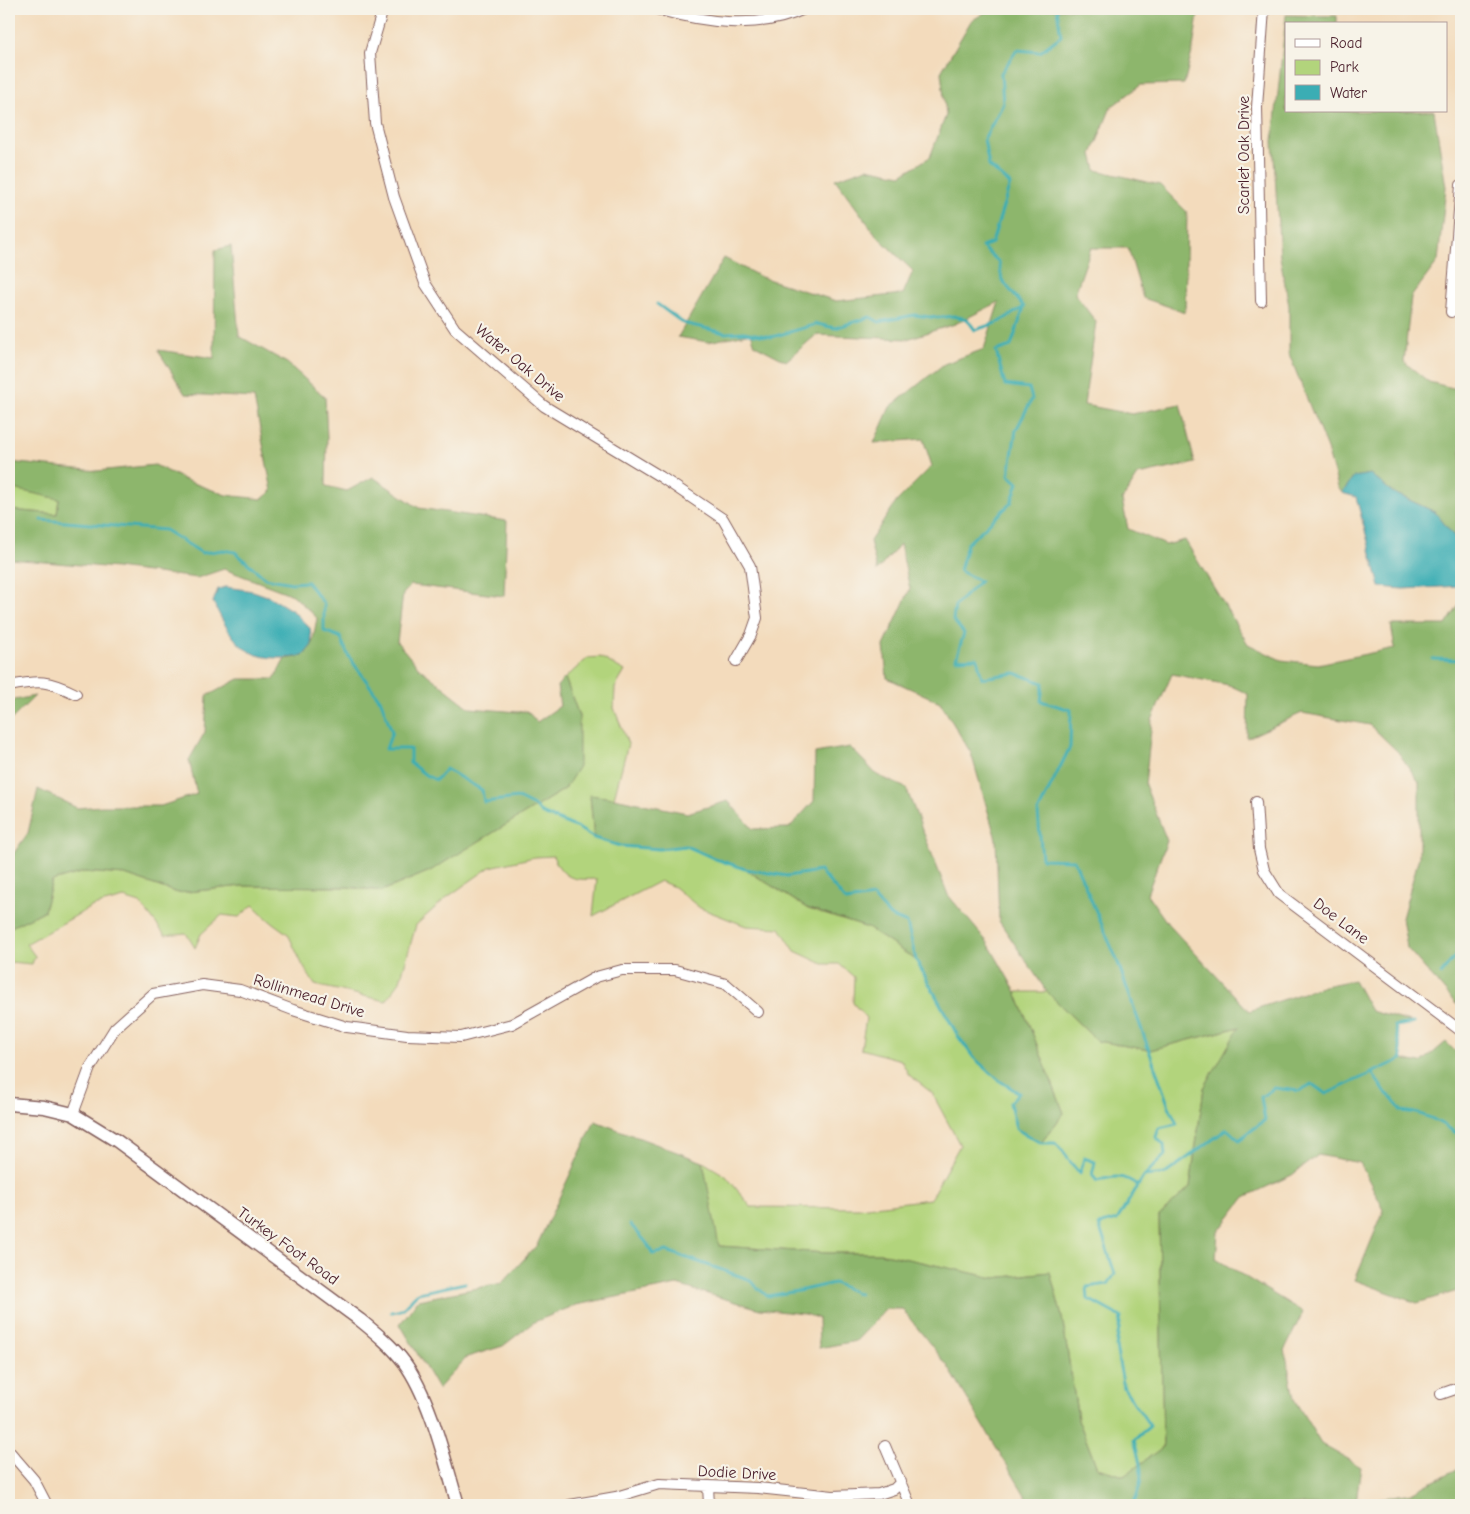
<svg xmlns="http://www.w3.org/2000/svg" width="1470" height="1514" font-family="'Comic Neue',sans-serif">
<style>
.green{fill:#b2d47c;stroke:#7e7a54}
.forest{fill:#8db66c;stroke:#6c6a4c}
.water{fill:#3badb4;stroke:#426670}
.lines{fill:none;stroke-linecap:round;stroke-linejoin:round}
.stream{stroke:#3badb4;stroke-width:3}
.minor-casing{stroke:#85615e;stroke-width:12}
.tertiary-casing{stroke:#85615e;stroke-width:15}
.minor{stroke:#fff;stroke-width:10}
.tertiary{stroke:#fff;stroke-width:12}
.labels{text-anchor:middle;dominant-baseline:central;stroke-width:4.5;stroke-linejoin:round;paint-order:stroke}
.street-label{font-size:16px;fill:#4a1f2b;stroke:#f7f3e8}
</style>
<rect width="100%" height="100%" fill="#f7f3e8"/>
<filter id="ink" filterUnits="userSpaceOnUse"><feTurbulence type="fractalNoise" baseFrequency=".02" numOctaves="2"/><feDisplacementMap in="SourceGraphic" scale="10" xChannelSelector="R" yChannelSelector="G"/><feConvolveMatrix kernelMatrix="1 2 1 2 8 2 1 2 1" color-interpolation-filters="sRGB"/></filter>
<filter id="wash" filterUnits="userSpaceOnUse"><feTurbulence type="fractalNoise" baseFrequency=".0096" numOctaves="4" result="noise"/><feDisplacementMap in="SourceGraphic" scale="20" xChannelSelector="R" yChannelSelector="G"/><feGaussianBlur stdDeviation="1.12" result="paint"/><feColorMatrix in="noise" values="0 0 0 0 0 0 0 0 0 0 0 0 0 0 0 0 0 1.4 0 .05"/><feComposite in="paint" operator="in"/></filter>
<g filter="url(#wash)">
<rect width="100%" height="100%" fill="#f3dbbc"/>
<path class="green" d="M 9,485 L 10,488 L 59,498 L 57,514 L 9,510 Z
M 600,657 L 625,671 L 615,688 L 614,708 L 628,744 L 614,798 L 590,796 L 594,838 L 620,846 L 659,849 L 686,846 L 713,858 L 745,869 L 808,909 L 868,928 L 916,960 L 958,1036 L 1000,1081 L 1019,1093 L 1010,1103 L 1016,1129 L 1041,1143 L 1064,1113 L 1016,992 L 1047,992 L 1097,1041 L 1150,1050 L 1240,1027 L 1204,1088 L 1190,1187 L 1159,1216 L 1163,1447 L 1124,1476 L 1097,1468 L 1078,1419 L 1062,1317 L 1050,1272 L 994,1278 L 880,1253 L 827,1253 L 718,1246 L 703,1162 L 726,1176 L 751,1207 L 859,1208 L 930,1199 L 960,1145 L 932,1093 L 909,1075 L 901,1060 L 861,1049 L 866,1018 L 853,1003 L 854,977 L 839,964 L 823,964 L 795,951 L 780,928 L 746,926 L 700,908 L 674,887 L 660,881 L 593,916 L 597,879 C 573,880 564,880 553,856 L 535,857 L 490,867 L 446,898 L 416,925 L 400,981 L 386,1001 L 315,985 L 303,966 L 288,934 L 270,921 L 253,905 L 239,917 L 222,915 L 201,934 L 195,948 L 186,933 L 165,935 L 140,903 L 124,898 L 93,906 L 26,944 L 35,956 L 32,964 L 9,962 L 9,928 L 44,911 L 52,881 L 84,872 L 125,875 L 178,893 L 242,886 L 347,887 L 382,891 L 430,871 L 565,789 L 579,716 L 565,678 L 588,658 Z"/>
<path class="forest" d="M 991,9 L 1127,9 L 1128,13 L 1157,9 L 1199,9 L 1193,48 L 1184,84 L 1141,85 L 1111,107 L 1092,154 L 1096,170 L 1160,185 L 1187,212 L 1185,312 L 1143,298 L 1128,248 L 1091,248 L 1075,294 L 1096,322 L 1084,405 L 1132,414 L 1180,404 L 1195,463 L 1138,475 L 1122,500 L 1128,529 L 1166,545 L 1185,540 L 1248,644 L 1281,660 L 1318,664 L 1395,648 L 1391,625 L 1446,625 L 1461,602 L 1461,1006 L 1456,1004 L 1407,948 L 1402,918 L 1419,857 L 1419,782 L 1398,752 L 1370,725 L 1302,713 L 1247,738 L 1248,694 L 1229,685 L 1172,674 L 1152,720 L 1145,785 L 1167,841 L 1147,894 L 1168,924 L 1249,1011 L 1324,986 L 1354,980 L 1371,1011 L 1414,1023 L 1395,1026 L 1402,1059 L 1421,1063 L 1446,1042 L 1461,1057 L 1461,1290 L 1417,1303 L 1355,1280 L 1384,1210 L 1360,1163 L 1318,1155 L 1292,1175 L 1245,1197 L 1218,1232 L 1216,1259 L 1303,1312 L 1285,1349 L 1294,1399 L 1321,1444 L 1361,1467 L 1356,1502 L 1411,1493 L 1461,1467 L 1461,1505 L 1031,1505 L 947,1365 L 902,1309 L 886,1309 L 856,1341 L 819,1348 L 818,1318 L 804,1314 L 760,1309 L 677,1285 L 576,1305 L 534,1322 L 503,1346 L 467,1357 L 438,1389 L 400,1324 L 418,1300 L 502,1283 L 537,1245 L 595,1121 L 703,1162 L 719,1246 L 827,1253 L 880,1253 L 994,1278 L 1050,1272 L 1062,1317 L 1078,1419 L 1097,1468 L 1124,1476 L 1163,1447 L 1159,1216 L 1190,1187 L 1204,1088 L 1239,1027 L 1150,1050 L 1097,1041 L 1047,992 L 999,921 L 996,839 L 971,753 L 940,702 L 887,678 L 884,646 L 910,589 L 900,544 L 877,571 L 870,541 L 897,501 L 932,466 L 923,439 L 874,443 L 890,407 L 944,364 L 984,349 L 999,302 L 955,324 L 907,339 L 816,335 L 786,361 L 755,345 L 751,333 L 708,342 L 678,337 L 724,258 L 761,277 L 836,301 L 903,294 L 913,271 L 877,236 L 835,179 L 867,168 L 901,175 L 930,157 L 946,115 L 941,72 L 971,21 Z
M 1286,15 L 1337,16 L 1337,24 L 1286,24 L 1286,111 L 1434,111 L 1446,187 L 1438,261 L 1411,297 L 1404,362 L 1429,382 L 1461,390 L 1461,545 L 1435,512 L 1392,492 L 1370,474 L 1354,477 L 1342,493 L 1338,487 L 1327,449 L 1289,354 L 1289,306 L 1280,257 L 1273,141 Z
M 231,246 L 239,336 L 287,363 L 325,397 L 327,437 L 326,486 L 347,491 L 373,477 L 419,508 L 507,521 L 504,596 L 411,585 L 403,594 L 397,642 L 419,668 L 470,708 L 518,712 L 527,711 L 537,722 L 560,706 L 557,686 L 565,678 L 579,716 L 579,766 L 565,789 L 430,871 L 382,891 L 347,887 L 242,886 L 178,893 L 125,875 L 84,872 L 52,881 L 44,911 L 9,928 L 9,860 L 28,833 L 38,789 L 77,808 L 102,806 L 161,806 L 197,794 L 189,760 L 205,732 L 207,696 L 239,679 L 274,679 L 285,659 L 303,656 L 312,645 L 317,618 L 293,595 L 224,569 L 197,578 L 116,568 L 9,559 L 9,510 L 57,514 L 59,499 L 9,488 L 9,462 L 97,471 L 155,465 L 185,480 L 226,495 L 262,499 L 272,491 L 254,398 L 185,394 L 158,350 L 214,358 L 215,250 Z
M 35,696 L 9,722 L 9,701 Z
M 850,747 L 877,775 L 906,788 L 948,895 L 988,943 L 1016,992 L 1064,1113 L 1041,1143 L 1016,1129 L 1010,1103 L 1018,1093 L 1000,1081 L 974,1058 L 958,1036 L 916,960 L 868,928 L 807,908 L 745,869 L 713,858 L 686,846 L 659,849 L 620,846 L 594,838 L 590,795 L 614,798 L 687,813 L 728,801 L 753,829 L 789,828 L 814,801 L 815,753 Z"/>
<path class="water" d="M 1370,474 L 1392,492 L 1435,512 L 1461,545 L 1461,586 L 1403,589 L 1380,587 L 1356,497 L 1342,493 L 1354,477 Z
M 226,587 L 253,591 L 270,597 L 293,611 L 310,628 L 312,645 L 303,656 C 249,664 236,649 213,602 L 218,589 Z"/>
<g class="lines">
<path class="stream" d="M 1057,9 L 1061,36 L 1040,52 L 1017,50 L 1001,73 L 1003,104 L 984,139 L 989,166 L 1010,184 L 992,243 L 982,247 L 999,262 L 1002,280 L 1024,307 L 1011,346 L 996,351 L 1005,385 L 1029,388 L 1032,399 L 1016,430 L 1009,475 L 1018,483 L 1011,503 L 967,544 L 960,571 L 980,581 L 955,606 L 953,620 L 964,633 L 956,659 L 977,658 L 982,678 L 1015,673 L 1043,683 L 1041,701 L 1071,710 L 1070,747 L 1038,812 L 1042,859 L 1074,860 L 1117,960 L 1168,1104 L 1177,1124 L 1159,1128 L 1156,1137 L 1164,1145 L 1165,1155 L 1144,1176
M 657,304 L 683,323 L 725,333 L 744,332 L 772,337 L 817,324 L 835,328 L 870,317 L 879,322 L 914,315 L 938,318 L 953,316 L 967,319 L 975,330 L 999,322 L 1024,307
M 41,520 L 165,530 L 202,553 L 223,550 L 235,552 L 265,578 L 292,583 L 307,582 L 324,604 L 324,631 L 340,637 L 349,657 L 381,701 L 392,732 L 386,749 L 410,749 L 410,763 L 427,776 L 436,780 L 446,769 L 482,790 L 484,802 L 518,798 L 536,807 L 541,813 L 578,828 L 594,838 L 620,846 L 659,849 L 686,846 L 713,858 L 745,869 L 787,876 L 820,871 L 846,901 L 873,897 L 890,916 L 907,923 L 916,960 L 958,1036 L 974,1058 L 1000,1081 L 1019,1093 L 1010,1103 L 1016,1129 L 1041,1143 L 1055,1143 C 1065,1152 1070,1164 1080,1173 L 1084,1158 L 1095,1162 L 1092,1175 L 1097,1181 C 1113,1176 1125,1174 1138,1186
M 1433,659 L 1461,660
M 1441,974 L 1461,949
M 1372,1073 L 1385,1092 L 1393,1099 L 1401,1111 C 1415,1112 1428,1115 1440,1123 C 1448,1127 1453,1132 1461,1135
M 630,1224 L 646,1242 L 653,1254 L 667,1251 L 748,1279 L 767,1296 L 798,1291 L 834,1283 L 859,1294
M 391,1312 C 408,1311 406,1302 418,1293 L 465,1283
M 1133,1505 C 1145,1477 1142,1469 1134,1440 L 1150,1426 L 1124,1388 L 1116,1347 L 1121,1317 L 1088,1299 L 1087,1287 L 1108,1284 L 1115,1274 L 1099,1225 L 1117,1220 L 1144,1176 L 1165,1174 L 1227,1129 L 1239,1140 L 1265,1120 L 1261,1097 L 1274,1088 L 1299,1091 L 1312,1084 L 1326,1094 L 1402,1059 L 1395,1026 L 1414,1023"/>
</g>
</g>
<g filter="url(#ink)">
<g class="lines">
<g class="minor-casing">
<path id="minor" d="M 383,9 L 370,53 L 375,123 L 394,197 L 425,283 L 455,329 L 544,406 L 661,477 L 723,519 L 750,566 L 757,618 L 751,635 L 736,661
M 656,9 C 703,22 758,31 804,9
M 1261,301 L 1257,107 L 1264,9
M 1451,312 L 1461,185
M 9,686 C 39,680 48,680 76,694
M 1256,802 L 1259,849 L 1264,870 L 1279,894 L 1461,1031
M 73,1114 L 90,1068 L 115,1028 L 153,994 L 202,985 L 240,990 L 293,1010 L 347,1027 L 407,1035 L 461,1037 L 512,1024 L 596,977 L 622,970 L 675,970 L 726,984 L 758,1012
M 1441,1394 L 1461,1387
M 885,1446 L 910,1505
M 9,1451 L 34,1480 L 47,1505
M 708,1486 L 709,1505
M 570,1505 L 616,1497 L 659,1484 L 758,1488 L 833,1496 L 879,1494 L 894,1489 L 901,1482"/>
</g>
<g class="tertiary-casing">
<path id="tertiary" d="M 9,1104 L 44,1107 L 73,1114 L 117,1141 L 360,1320 C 376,1333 392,1346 404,1362 C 431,1399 445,1462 458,1505"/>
</g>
<use href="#minor" class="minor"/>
<use href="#tertiary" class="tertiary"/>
</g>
</g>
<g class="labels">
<g class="street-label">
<text transform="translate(1244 155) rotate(-90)">Scarlet Oak Drive</text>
<text transform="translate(520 363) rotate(40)">Water Oak Drive</text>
<text transform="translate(1341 921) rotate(37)">Doe Lane</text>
<text transform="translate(309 996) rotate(17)">Rollinmead Drive</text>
<text transform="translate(288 1246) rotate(36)">Turkey Foot Road</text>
<text transform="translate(737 1473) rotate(3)">Dodie Drive</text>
</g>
</g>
<rect width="1470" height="1514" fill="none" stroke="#f7f3e8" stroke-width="30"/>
<rect x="1285" y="22" width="162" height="90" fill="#f7f3e8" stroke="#b29e9c"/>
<rect x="1295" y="39" width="25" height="8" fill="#ffffff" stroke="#b29e9c"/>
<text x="1330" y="48" font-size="15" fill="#4a1f2b">Road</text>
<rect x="1295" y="60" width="25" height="15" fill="#b2d47c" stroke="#b29e9c"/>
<text x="1330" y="72" font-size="15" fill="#4a1f2b">Park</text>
<rect x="1295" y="85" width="25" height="15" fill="#3badb4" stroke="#b29e9c"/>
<text x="1330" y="98" font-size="15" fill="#4a1f2b">Water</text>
</svg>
